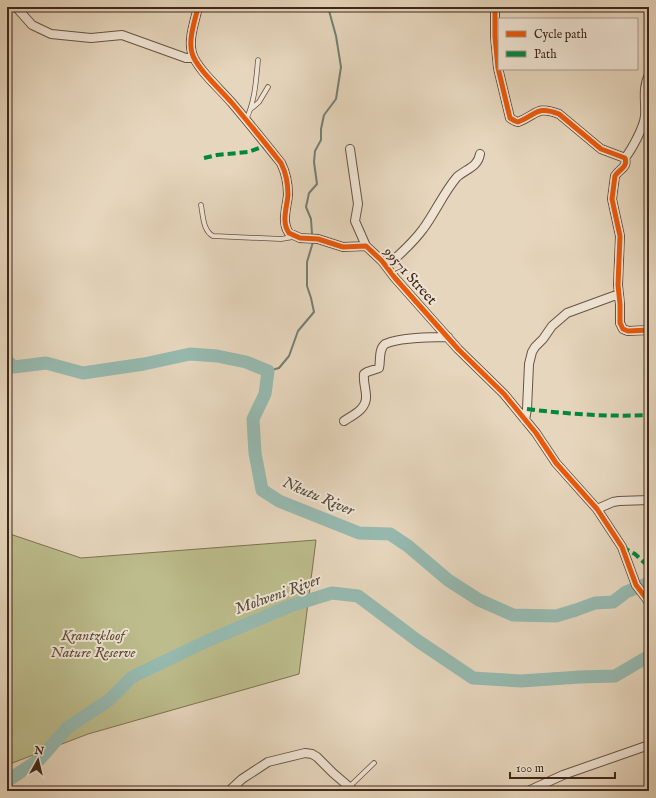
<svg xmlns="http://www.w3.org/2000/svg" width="656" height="798" font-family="'IM FELL English',serif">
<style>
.green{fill:#bcbc8c;stroke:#7e7253}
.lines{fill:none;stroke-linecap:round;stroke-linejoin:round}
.stream{stroke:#737f73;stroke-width:2}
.river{stroke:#96b9af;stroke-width:13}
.service-casing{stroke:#695343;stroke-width:5.5}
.minor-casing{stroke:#695343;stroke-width:10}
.service{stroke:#efe4d4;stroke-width:4}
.minor{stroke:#efe4d4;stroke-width:8}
.quiet{stroke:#00873e;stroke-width:4;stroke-dasharray:8 4;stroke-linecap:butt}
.cycleway-casing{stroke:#efe4d4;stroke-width:8}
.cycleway{stroke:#e8590c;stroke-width:5}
.labels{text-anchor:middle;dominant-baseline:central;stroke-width:4;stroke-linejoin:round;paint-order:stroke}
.street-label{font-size:15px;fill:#3f271a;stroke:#efe4d4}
.park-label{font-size:15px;font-style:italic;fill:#5e4c36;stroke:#efe4d4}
.water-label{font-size:16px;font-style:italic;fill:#554c3f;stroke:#efe4d4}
</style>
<rect width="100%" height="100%" fill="#e6d6bd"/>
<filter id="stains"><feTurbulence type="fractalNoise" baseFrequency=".005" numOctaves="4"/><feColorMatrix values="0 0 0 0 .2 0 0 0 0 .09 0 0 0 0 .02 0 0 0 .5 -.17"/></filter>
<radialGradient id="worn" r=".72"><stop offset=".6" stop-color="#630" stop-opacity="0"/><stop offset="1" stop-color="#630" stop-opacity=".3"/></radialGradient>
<path class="green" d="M 7,533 L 81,558 L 316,540 L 299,674 L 88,734 L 7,765 Z"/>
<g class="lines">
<path class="stream" d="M 312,234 L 311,219 L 306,207 L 309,193 L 317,184 L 314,162 L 315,151 L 321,140 L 321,129 L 324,115 L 336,99 L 341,67 L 336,36 L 328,7
M 268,371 L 279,368 L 289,356 L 298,331 L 314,312 L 311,298 L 307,286 L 307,262 L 313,242"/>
<path class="river" d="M 7,361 L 14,367 L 46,363 L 83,373 L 144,364 L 190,354 L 217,356 L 246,362 L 268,371 L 265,394 L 253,419 L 255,453 L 262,490 L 279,501 L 359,533 L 390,534 L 408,546 L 448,580 L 479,600 L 513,615 L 556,616 L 576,610 L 595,603 L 613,602 L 626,592 L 649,583
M 7,781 L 40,759 L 67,728 L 109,700 L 132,677 L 207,641 L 290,606 L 332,593 L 358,596 L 418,641 L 473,678 L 521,681 L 580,677 L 615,676 L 649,656"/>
<g class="service-casing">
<path id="service" d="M 252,108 L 259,102 L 268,87
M 246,120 C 255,101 256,81 258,60
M 201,205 C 203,215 203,231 213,236 L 281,239 L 293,237
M 349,787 L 374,763"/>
</g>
<g class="minor-casing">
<path id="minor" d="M 16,7 L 32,25 L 51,34 L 91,38 L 122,35 L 186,58 L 194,58
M 198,7 C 195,21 188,39 192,53 C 196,68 221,90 232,103 C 249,123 265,143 281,163 C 286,173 288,183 288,195 C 287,207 281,222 289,233 L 300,238 L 318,239 L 343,247 L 366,246 L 382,261 L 395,278 L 458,349 L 504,394 L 536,433 L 556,463 L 597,509 L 622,547 L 636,585 L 649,602
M 495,7 L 495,37 L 498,68 L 510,118 L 515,121 L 518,122 C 537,115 536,105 559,114 L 601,149 L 625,158 C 628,168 619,169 615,176 L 612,199 L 620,236 L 618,285 L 620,304 L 620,323 L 623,329 L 628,331 L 649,330
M 350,149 L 358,204 L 355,221 L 366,246
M 625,158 C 632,149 644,127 645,116 C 646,102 642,88 649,75
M 387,266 C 399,255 413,243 423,229 C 435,213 444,192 457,177 C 466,169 478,167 480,154
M 525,420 L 527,409 L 529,364 L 532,352 L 535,347 L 543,339 L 552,326 L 567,313 L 619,294
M 344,421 C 353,415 367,409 366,396 C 366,389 363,382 364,374 L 367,372 L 379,368 C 381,360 378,350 385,344 C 400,337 431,337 448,337
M 597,509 L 613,502 L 619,501 L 649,500
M 229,791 L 242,779 L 268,762 L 305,753 L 312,754 L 317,757 L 333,773 L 354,791
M 528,791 L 563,775 L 649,745"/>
</g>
<use href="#service" class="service"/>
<use href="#minor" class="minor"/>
<path class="quiet" d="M 204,158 L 217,155 L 248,152 L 267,145
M 527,409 C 568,414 608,417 649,415
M 622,547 L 635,554 L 649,567"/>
<g class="cycleway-casing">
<path id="cycleway" d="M 198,7 C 195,21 188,39 192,53 C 196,68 221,90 232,103 C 249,123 265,143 281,163 C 286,173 288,183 288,195 C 287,207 281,222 289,233 L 300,238 L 318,239 L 343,247 L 366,246 L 382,261 L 395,278 L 458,349 L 504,394 L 536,433 L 556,463 L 597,509 L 622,547 L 636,585 L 649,602
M 495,7 L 495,37 L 498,68 L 510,118 L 515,121 L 518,122 C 537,115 536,105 559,114 L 601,149 L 625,158 C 628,168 619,169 615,176 L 612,199 L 620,236 L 618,285 L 620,304 L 620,323 L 623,329 L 628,331 L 649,330"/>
</g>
<use href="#cycleway" class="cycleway"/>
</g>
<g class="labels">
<g class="street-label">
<text transform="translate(410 276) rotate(48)">99571 Street</text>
</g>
<g class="park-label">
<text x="93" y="635">Krantzkloof<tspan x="93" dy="17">Nature Reserve</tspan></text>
</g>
<g class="water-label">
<text transform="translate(318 497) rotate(23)">Nkutu River</text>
<text transform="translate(278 595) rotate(-20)">Molweni River</text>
</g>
</g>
<rect width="656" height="798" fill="none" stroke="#e6d6bd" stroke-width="24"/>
<rect x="8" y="8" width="640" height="782" fill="none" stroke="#3f271a" stroke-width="2"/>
<rect x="12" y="12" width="632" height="774" fill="none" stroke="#3f271a"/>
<rect x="498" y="18" width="140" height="52" fill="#efe4d4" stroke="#a9988a"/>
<rect x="506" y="31" width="20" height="6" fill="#e8590c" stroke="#a9988a"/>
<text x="534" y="38" font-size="12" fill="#3f271a">Cycle path</text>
<rect x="506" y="51" width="20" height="6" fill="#00873e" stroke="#a9988a"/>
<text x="534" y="58" font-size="12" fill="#3f271a">Path</text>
<g transform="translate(38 760) rotate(8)" stroke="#efe4d4" stroke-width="3" paint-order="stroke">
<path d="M0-3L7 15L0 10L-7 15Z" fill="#3f271a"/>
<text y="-6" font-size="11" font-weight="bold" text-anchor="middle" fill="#3f271a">N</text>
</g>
<path d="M510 772v6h105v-6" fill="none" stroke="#3f271a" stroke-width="2"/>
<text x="516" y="772" font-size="12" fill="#3f271a" stroke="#efe4d4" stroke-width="3" paint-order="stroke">100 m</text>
<rect width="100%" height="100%" filter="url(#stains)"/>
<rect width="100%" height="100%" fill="url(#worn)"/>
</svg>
